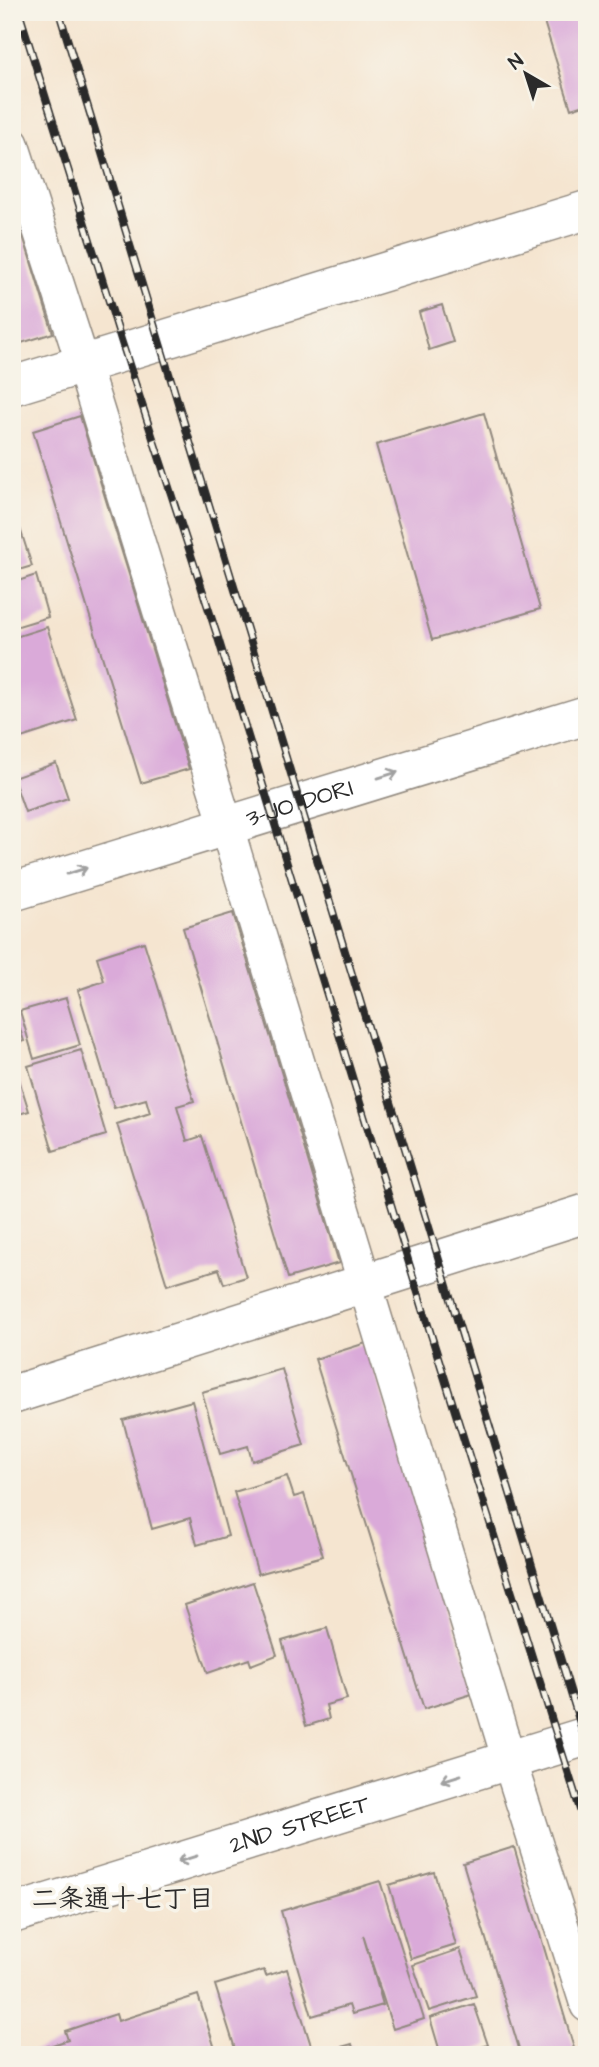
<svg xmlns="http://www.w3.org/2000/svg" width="599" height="2067" font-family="'Architects Daughter','Klee One',sans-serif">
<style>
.building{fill:#daaad9}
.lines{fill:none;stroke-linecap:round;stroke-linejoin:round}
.pedestrian-casing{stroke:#90887e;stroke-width:36}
.minor-casing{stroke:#90887e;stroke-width:41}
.pedestrian{stroke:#fff;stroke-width:33}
.minor{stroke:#fff;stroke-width:38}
.rail-casing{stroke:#2b2b2b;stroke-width:8}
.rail{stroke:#f7f3e8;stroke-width:5;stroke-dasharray:16;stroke-linecap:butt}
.oneway{stroke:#a0a0a0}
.labels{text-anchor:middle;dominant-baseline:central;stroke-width:7;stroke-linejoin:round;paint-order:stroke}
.street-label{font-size:24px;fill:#2b2b2b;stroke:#f7f3e8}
.neighbourhood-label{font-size:26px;font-weight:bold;fill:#2b2b2b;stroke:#f7f3e8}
</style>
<rect width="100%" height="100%" fill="#f7f3e8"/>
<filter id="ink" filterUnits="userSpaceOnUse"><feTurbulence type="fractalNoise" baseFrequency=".0143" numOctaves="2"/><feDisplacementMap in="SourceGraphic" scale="14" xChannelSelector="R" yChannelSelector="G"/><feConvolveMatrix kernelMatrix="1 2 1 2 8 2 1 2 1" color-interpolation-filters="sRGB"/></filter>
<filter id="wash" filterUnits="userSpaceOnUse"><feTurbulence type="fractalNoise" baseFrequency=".00686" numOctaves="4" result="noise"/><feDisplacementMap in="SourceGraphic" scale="28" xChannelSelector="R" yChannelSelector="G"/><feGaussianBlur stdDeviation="1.57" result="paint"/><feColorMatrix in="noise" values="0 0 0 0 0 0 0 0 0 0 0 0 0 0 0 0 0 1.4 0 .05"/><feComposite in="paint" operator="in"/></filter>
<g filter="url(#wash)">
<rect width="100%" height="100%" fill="#f5e5d0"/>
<g id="blocks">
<path class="building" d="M 541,12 L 587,12 L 587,104 L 571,109 Z
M 12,200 L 53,333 L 12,346 Z
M 442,305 L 453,342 L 429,350 L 419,312 Z
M 484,413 L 540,609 L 432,640 L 376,445 Z
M 80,416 L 189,769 L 141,783 L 33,431 Z
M 12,503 L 32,566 L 12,572 Z
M 36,575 L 48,617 L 12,628 L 12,583 Z
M 47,627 L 77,720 L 12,741 L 12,638 Z
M 56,763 L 68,798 L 25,812 L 13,778 Z
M 233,913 L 339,1263 L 288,1278 L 183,928 Z
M 144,942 L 194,1101 L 177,1106 L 187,1141 L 202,1136 L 246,1277 L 224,1284 L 219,1269 L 167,1285 L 117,1124 L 150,1113 L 146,1099 L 114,1108 L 78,990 L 104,981 L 97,957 Z
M 66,998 L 80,1045 L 34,1059 L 20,1011 Z
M 12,1005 L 24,1041 L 12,1044 Z
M 81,1050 L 106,1135 L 53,1151 L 28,1066 Z
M 12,1057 L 29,1111 L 12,1116 Z
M 366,1343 L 475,1693 L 424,1709 L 315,1359 Z
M 282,1369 L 304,1445 L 252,1461 L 248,1446 L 220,1454 L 202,1392 Z
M 192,1401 L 228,1536 L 197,1545 L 190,1518 L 152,1529 L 123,1420 Z
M 287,1476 L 294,1497 L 304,1494 L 323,1556 L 258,1574 L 234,1492 Z
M 253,1582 L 277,1655 L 251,1665 L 249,1659 L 208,1673 L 185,1605 Z
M 327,1628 L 347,1699 L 326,1705 L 329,1719 L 306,1726 L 282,1641 Z
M 514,1847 L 576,2055 L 521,2055 L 463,1863 Z
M 434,1872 L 456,1945 L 411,1959 L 389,1885 Z
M 380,1881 L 424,2019 L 393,2029 L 363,1935 L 383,2005 L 352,2014 L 349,2005 L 312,2016 L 281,1911 Z
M 460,1949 L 476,1996 L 429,2011 L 413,1965 Z
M 287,1969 L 314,2055 L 237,2055 L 215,1985 L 264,1970 L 266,1976 Z
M 198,1995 L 217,2055 L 21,2055 L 68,2040 L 65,2031 L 116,2014 L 118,2021 Z
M 474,2004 L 488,2045 L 457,2055 L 441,2055 L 430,2018 Z
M 352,2044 L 355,2055 L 328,2055 L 327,2051 Z"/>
</g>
</g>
<g filter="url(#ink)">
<use href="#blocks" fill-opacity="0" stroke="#90887e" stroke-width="2"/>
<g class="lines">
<g class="pedestrian-casing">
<path id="pedestrian" d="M 12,144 L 83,364 L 226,825 L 509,1760 L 587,2005"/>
</g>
<g class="minor-casing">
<g id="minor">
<path d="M 12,386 L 587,210"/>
<path id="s1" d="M 12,892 L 587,715"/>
<path d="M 12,1395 L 587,1213"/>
<path id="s2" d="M 12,1914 L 587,1736"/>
</g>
</g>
<use href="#pedestrian" class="pedestrian"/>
<use href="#minor" class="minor"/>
<g class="rail-casing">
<path id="rail" d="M 19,12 L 122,343 L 218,638 L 423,1309 L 587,1832
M 59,12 L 587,1746"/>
</g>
<use href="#rail" class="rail"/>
</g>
<defs><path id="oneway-shaft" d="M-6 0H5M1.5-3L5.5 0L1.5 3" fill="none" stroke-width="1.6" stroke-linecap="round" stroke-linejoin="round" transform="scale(1.75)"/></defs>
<g class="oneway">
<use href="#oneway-shaft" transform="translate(388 775) rotate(-17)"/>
<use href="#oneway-shaft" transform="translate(77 871) rotate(-17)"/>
<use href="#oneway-shaft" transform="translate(451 1778) rotate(163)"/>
<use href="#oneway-shaft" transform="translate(187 1859) rotate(163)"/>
</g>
</g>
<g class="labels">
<g class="street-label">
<text stroke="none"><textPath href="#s1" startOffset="301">3-JO DORI</textPath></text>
<text stroke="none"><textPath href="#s2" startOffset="301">2ND STREET</textPath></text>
</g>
<g class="neighbourhood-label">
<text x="123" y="1899">二条通十七丁目</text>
</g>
</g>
<rect width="599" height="2067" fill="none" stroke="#f7f3e8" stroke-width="42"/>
<g transform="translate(526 74) rotate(321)" stroke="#f7f3e8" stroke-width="5" paint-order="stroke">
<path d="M0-5L12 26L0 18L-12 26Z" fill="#2b2b2b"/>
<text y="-10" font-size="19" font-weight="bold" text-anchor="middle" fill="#2b2b2b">N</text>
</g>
</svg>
